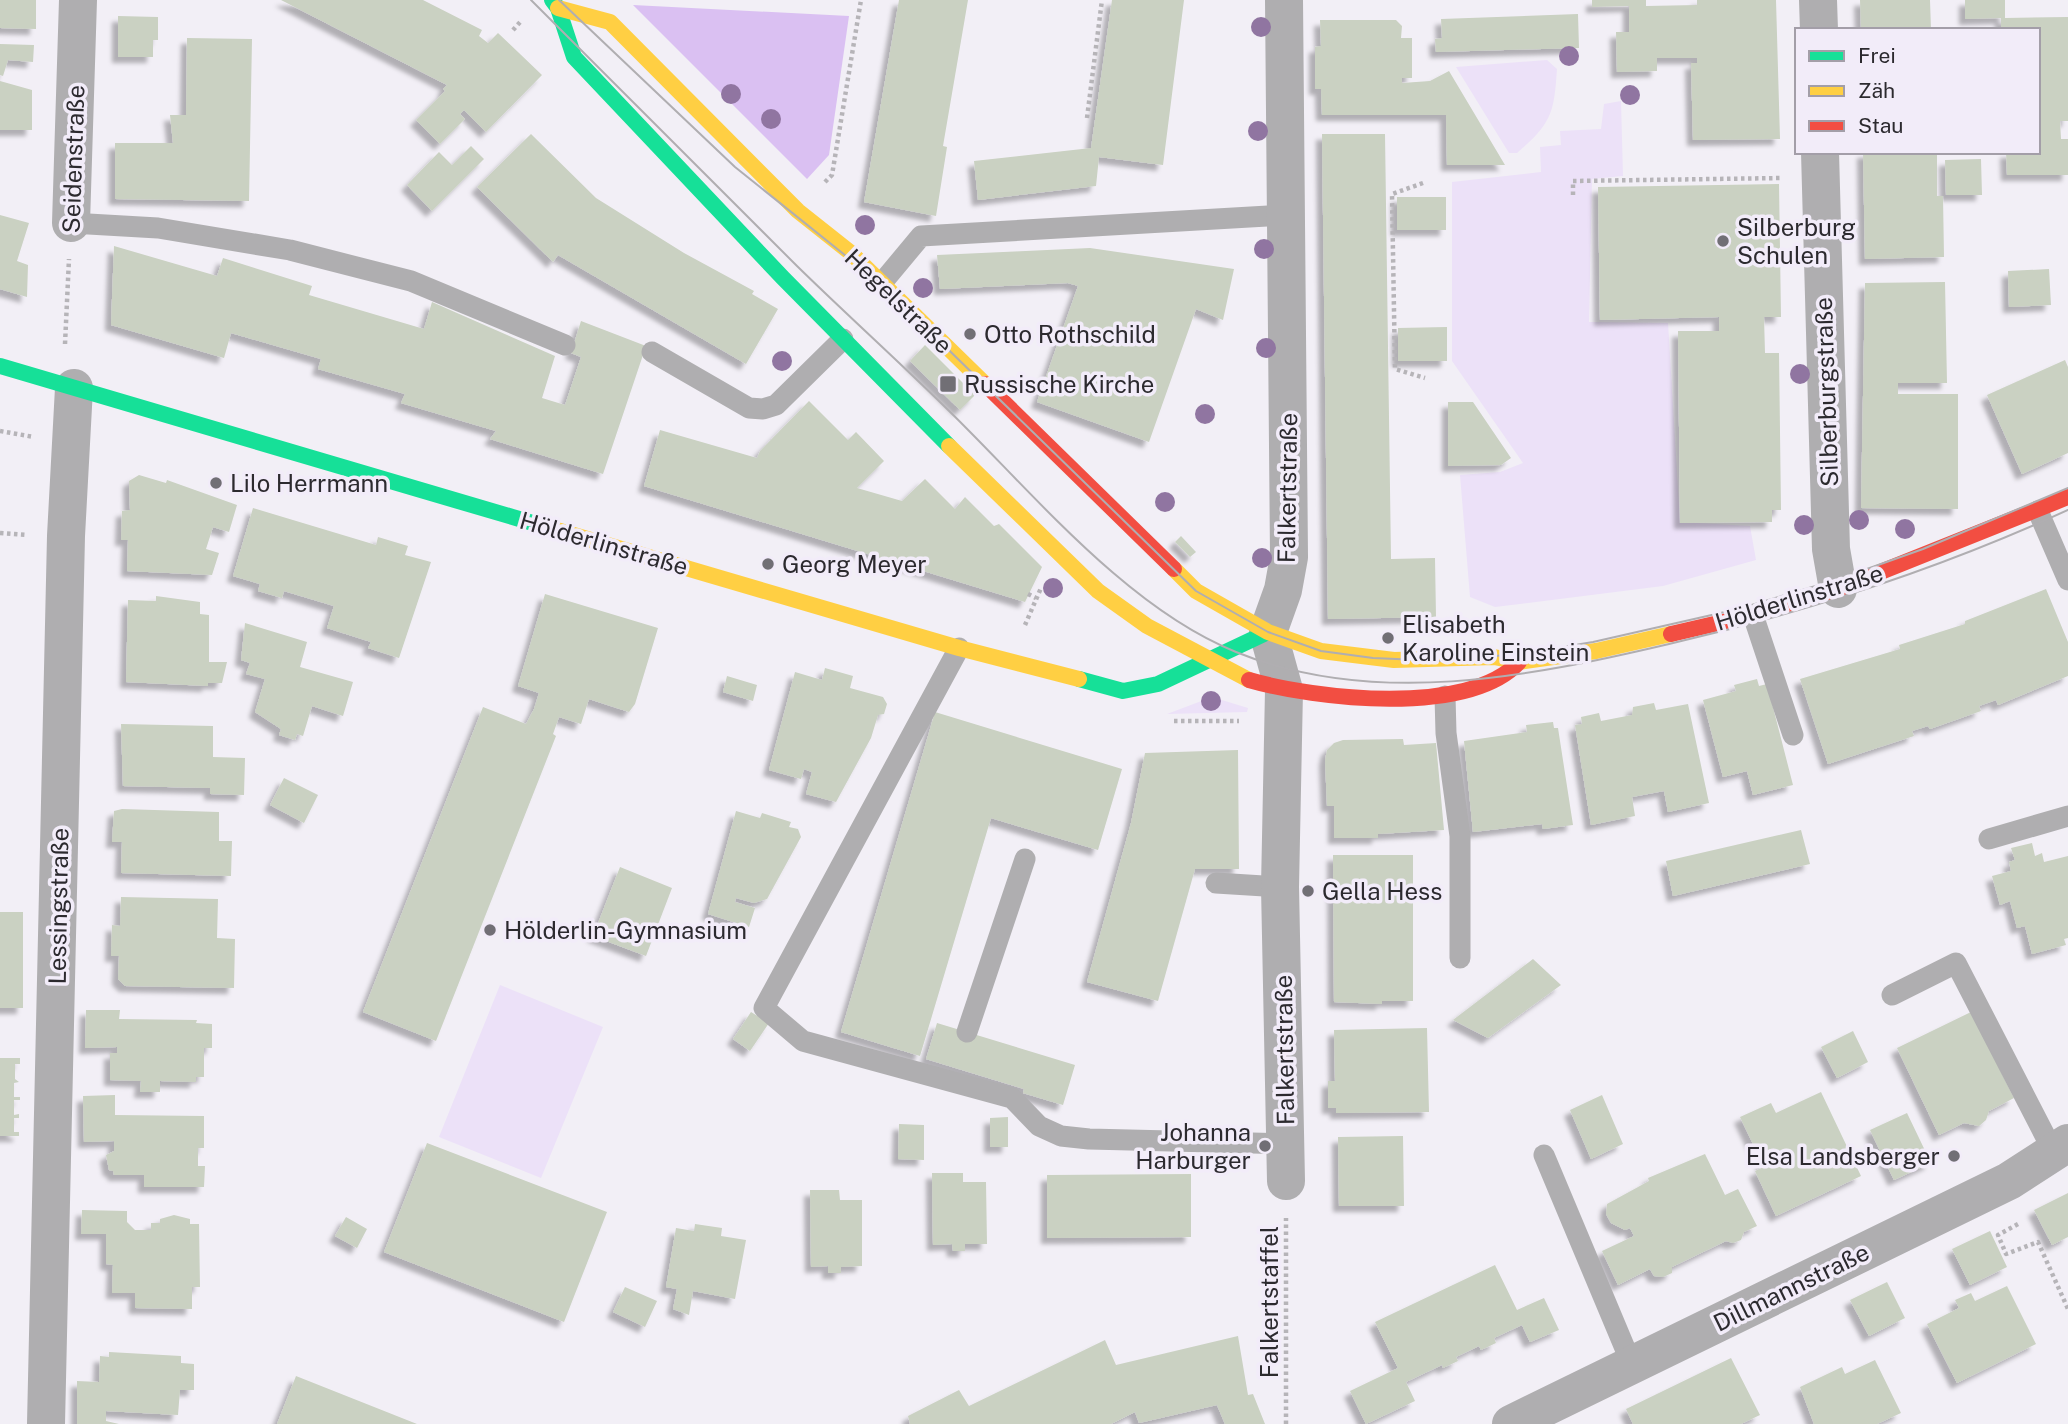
<svg xmlns="http://www.w3.org/2000/svg" width="2068" height="1424" font-family="'Public Sans',sans-serif">
<style>
.green{fill:#ece1f8}
.forest{fill:#dac0f2}
.building{fill:#cad1c2;filter:url(#shadow)}
.lines{fill:none;stroke-linecap:round;stroke-linejoin:round}
.path{stroke:#b6b4b8;stroke-width:4.5;stroke-dasharray:3.5 3.5;stroke-linecap:butt}
.lane{stroke:#afaeb0;stroke-width:21}
.street{stroke:#afaeb0;stroke-width:38}
.fast{stroke:#16e098;stroke-width:16}
.slow{stroke:#ffcf43;stroke-width:16}
.jam{stroke:#f24e42;stroke-width:16}
.tram{stroke:#b0aeb1;stroke-width:2}
.tree{fill:#9075a1}
.poi-dot{fill:#716f75;stroke:#f2ecf9;stroke-width:2.5}
.labels{text-anchor:middle;dominant-baseline:central;stroke-width:7;stroke-linejoin:round;paint-order:stroke}
.street-label{font-size:24px;fill:#2c2a2f;stroke:#f2ecf9}
.poi-label{font-size:24px;fill:#2c2a2f;stroke:#f2ecf9;text-anchor:start}
</style>
<defs>
<filter id="shadow"><feDropShadow dx="-6" dy="6" stdDeviation="2" flood-color="#0004"/></filter>
</defs>
<rect width="100%" height="100%" fill="#f2eff6"/>
<path class="green" d="M 1547,60 L 1557,69 C 1554,113 1552,123 1517,153 L 1509,153 L 1456,67 Z
M 1621,101 L 1623,176 L 1592,179 L 1589,322 L 1668,323 L 1680,522 L 1750,526 L 1756,560 L 1663,586 L 1495,607 L 1470,597 L 1460,475 L 1500,472 L 1523,463 L 1452,361 L 1452,182 L 1541,172 L 1540,147 L 1561,145 L 1560,131 L 1601,129 L 1604,104 Z
M 1212,697 L 1248,708 L 1247,712 L 1167,714 Z
M 500,985 L 603,1027 L 541,1178 L 439,1137 Z"/>
<path class="forest" d="M 633,5 L 849,16 L 829,155 L 807,179 Z"/>
<path class="building" d="M 0,0 L 36,0 L 36,29 L 0,28 Z
M 281,0 L 423,0 L 482,30 L 479,36 L 488,43 L 498,33 L 542,75 L 486,132 L 464,110 L 460,114 L 465,119 L 440,144 L 416,120 L 445,91 L 443,89 L 447,85 Z
M 899,0 L 968,0 L 943,146 L 947,147 L 936,216 L 864,202 Z
M 1112,0 L 1184,0 L 1163,165 L 1099,157 L 1096,186 L 978,200 L 974,161 L 1091,148 Z
M 1592,0 L 1646,0 L 1646,6 L 1697,5 L 1697,0 L 1776,0 L 1780,139 L 1693,140 L 1691,63 L 1697,63 L 1697,58 L 1657,58 L 1657,71 L 1617,72 L 1616,32 L 1629,32 L 1629,6 L 1592,7 Z
M 1860,0 L 1930,0 L 1931,30 L 1861,30 Z
M 1965,0 L 2005,0 L 2005,18 L 2068,17 L 2068,121 L 2060,121 L 2061,139 L 2068,139 L 2068,175 L 2007,175 L 2006,152 L 2038,152 L 2038,30 L 2001,30 L 2001,18 L 1965,19 Z
M 1578,14 L 1579,48 L 1436,52 L 1435,39 L 1442,38 L 1441,19 Z
M 118,16 L 158,17 L 158,40 L 153,40 L 153,57 L 118,57 Z
M 1320,20 L 1396,20 L 1402,26 L 1401,38 L 1412,38 L 1412,78 L 1402,78 L 1402,83 L 1430,81 L 1449,71 L 1505,165 L 1447,165 L 1446,115 L 1322,115 L 1321,89 L 1315,89 L 1315,47 L 1321,46 Z
M 187,38 L 252,39 L 249,201 L 115,199 L 115,143 L 173,143 L 170,115 L 186,115 Z
M 0,44 L 34,45 L 33,62 L 8,60 L 3,76 L 0,75 Z
M 0,81 L 32,90 L 32,130 L 0,130 Z
M 531,134 L 596,198 L 684,253 L 754,291 L 752,294 L 778,309 L 746,364 L 558,255 L 553,262 L 477,187 Z
M 1322,134 L 1385,134 L 1391,559 L 1435,558 L 1436,617 L 1328,619 Z
M 471,146 L 484,159 L 432,211 L 407,185 L 439,152 L 452,165 Z
M 1863,152 L 1937,152 L 1937,196 L 1943,196 L 1944,257 L 1865,259 Z
M 1981,159 L 1982,195 L 1946,195 L 1945,160 Z
M 1779,184 L 1781,317 L 1764,317 L 1765,353 L 1779,353 L 1781,510 L 1772,510 L 1772,522 L 1680,523 L 1678,331 L 1719,331 L 1719,317 L 1600,320 L 1598,187 Z
M 1397,197 L 1446,197 L 1446,230 L 1397,230 Z
M 0,215 L 29,223 L 17,261 L 28,265 L 27,297 L 0,289 Z
M 114,246 L 217,276 L 223,258 L 312,286 L 309,295 L 424,329 L 432,302 L 555,356 L 542,398 L 565,405 L 581,357 L 571,353 L 581,321 L 646,346 L 603,474 L 490,439 L 496,431 L 401,403 L 405,394 L 318,369 L 321,359 L 231,333 L 224,358 L 111,325 Z
M 1090,248 L 1234,269 L 1223,320 L 1196,309 L 1149,442 L 1037,402 L 1078,286 L 1068,283 L 940,289 L 937,255 Z
M 2049,269 L 2051,305 L 2009,307 L 2008,271 Z
M 1945,282 L 1947,383 L 1898,383 L 1898,394 L 1958,394 L 1958,509 L 1861,508 L 1865,283 Z
M 1447,327 L 1447,361 L 1398,361 L 1398,328 Z
M 925,345 L 975,395 L 960,410 L 910,361 Z
M 2065,360 L 2068,367 L 2068,453 L 2022,474 L 1987,395 Z
M 809,401 L 848,440 L 856,432 L 884,461 L 857,488 L 902,501 L 925,479 L 955,509 L 965,497 L 994,526 L 999,524 L 1042,567 L 1025,602 L 644,486 L 660,430 L 757,458 L 760,451 Z
M 1448,402 L 1473,402 L 1511,458 L 1501,465 L 1448,466 Z
M 139,475 L 166,483 L 167,480 L 237,505 L 229,532 L 213,527 L 206,549 L 219,553 L 212,575 L 127,571 L 128,540 L 121,540 L 122,511 L 130,510 L 129,481 Z
M 253,508 L 376,545 L 378,537 L 408,546 L 405,555 L 431,562 L 399,658 L 368,648 L 371,642 L 327,628 L 334,606 L 284,591 L 282,598 L 258,591 L 260,584 L 233,576 Z
M 1181,536 L 1196,552 L 1190,557 L 1175,542 Z
M 2046,589 L 2068,642 L 2068,676 L 1998,705 L 1996,700 L 1979,706 L 1981,711 L 1930,729 L 1928,726 L 1912,731 L 1914,736 L 1828,764 L 1800,679 L 1900,649 L 1899,645 L 1965,624 L 1965,621 Z
M 545,594 L 658,628 L 635,704 L 629,712 L 589,699 L 581,724 L 559,717 L 553,734 L 556,736 L 436,1041 L 363,1012 L 483,707 L 526,724 L 534,709 L 539,693 L 518,686 Z
M 156,596 L 200,602 L 200,614 L 209,615 L 209,662 L 227,662 L 222,683 L 208,683 L 208,686 L 126,682 L 128,600 L 156,601 Z
M 245,623 L 307,642 L 300,667 L 353,682 L 343,716 L 312,706 L 303,736 L 297,734 L 295,740 L 279,735 L 281,729 L 255,712 L 265,679 L 246,674 L 250,663 L 241,660 Z
M 825,668 L 853,676 L 850,688 L 883,697 L 887,704 L 884,714 L 878,715 L 871,738 L 836,802 L 806,794 L 812,772 L 804,769 L 801,779 L 769,770 L 795,672 L 822,680 Z
M 727,676 L 757,685 L 753,701 L 723,692 Z
M 1757,679 L 1759,686 L 1767,684 L 1793,785 L 1753,795 L 1747,771 L 1723,777 L 1703,700 L 1736,691 L 1734,685 Z
M 1654,703 L 1656,710 L 1688,704 L 1709,803 L 1668,812 L 1664,791 L 1632,797 L 1635,816 L 1591,825 L 1575,725 L 1582,724 L 1581,717 L 1599,713 L 1601,721 L 1632,715 L 1633,707 Z
M 935,712 L 1122,769 L 1098,850 L 991,818 L 920,1056 L 841,1032 Z
M 1553,722 L 1554,728 L 1558,728 L 1573,825 L 1543,829 L 1542,824 L 1473,832 L 1464,741 L 1527,732 L 1526,725 Z
M 121,724 L 213,726 L 213,757 L 245,758 L 244,795 L 210,794 L 210,788 L 123,786 Z
M 1403,739 L 1404,745 L 1436,743 L 1444,830 L 1378,834 L 1378,838 L 1334,838 L 1334,806 L 1327,806 L 1325,760 L 1327,750 L 1334,743 L 1343,740 Z
M 1238,750 L 1239,869 L 1195,869 L 1158,1001 L 1087,982 L 1131,823 L 1145,753 Z
M 284,778 L 318,795 L 304,823 L 270,805 Z
M 122,809 L 219,812 L 219,841 L 232,841 L 231,876 L 121,873 L 122,842 L 112,842 L 114,811 Z
M 736,811 L 760,818 L 762,813 L 791,822 L 789,827 L 798,829 L 801,837 L 767,899 L 754,903 L 736,898 L 735,902 L 755,908 L 749,927 L 708,914 Z
M 1801,830 L 1810,864 L 1673,896 L 1666,861 Z
M 2032,843 L 2035,856 L 2042,853 L 2044,862 L 2068,856 L 2068,938 L 2064,939 L 2066,945 L 2032,954 L 2025,926 L 2017,928 L 2010,901 L 2000,905 L 1992,876 L 2011,871 L 2009,862 L 2015,860 L 2011,848 Z
M 1333,855 L 1413,855 L 1413,1001 L 1382,1001 L 1382,1004 L 1334,1002 Z
M 620,867 L 672,888 L 646,956 L 593,936 Z
M 121,897 L 218,899 L 217,938 L 235,939 L 234,988 L 125,986 L 118,979 L 119,956 L 111,956 L 112,925 L 120,926 Z
M 0,912 L 23,912 L 23,1008 L 0,1008 Z
M 1533,959 L 1561,985 L 1488,1038 L 1453,1020 Z
M 86,1010 L 120,1010 L 119,1019 L 197,1020 L 196,1023 L 212,1024 L 212,1048 L 204,1048 L 204,1077 L 196,1077 L 196,1082 L 160,1081 L 160,1092 L 140,1092 L 141,1081 L 110,1080 L 110,1053 L 117,1053 L 117,1047 L 85,1048 Z
M 751,1012 L 769,1023 L 750,1051 L 733,1039 Z
M 1971,1012 L 2014,1098 L 1989,1111 L 1986,1120 L 1979,1126 L 1964,1123 L 1939,1135 L 1897,1048 Z
M 937,1023 L 1075,1065 L 1063,1105 L 1023,1093 L 1024,1089 L 926,1059 Z
M 1427,1028 L 1429,1112 L 1336,1113 L 1336,1108 L 1328,1108 L 1328,1081 L 1335,1081 L 1334,1030 Z
M 1853,1031 L 1868,1062 L 1837,1078 L 1821,1047 Z
M 0,1058 L 20,1058 L 20,1064 L 15,1064 L 15,1079 L 19,1082 L 14,1083 L 14,1097 L 20,1097 L 20,1100 L 14,1100 L 14,1115 L 19,1114 L 19,1118 L 14,1118 L 14,1132 L 19,1132 L 19,1136 L 0,1136 Z
M 1821,1092 L 1861,1176 L 1776,1216 L 1755,1171 L 1764,1167 L 1740,1117 L 1771,1103 L 1776,1113 Z
M 115,1095 L 115,1115 L 204,1116 L 204,1148 L 198,1148 L 198,1166 L 205,1166 L 204,1187 L 144,1187 L 144,1175 L 114,1175 L 113,1171 L 109,1170 L 106,1155 L 114,1151 L 114,1141 L 84,1142 L 83,1096 Z
M 1602,1095 L 1623,1144 L 1591,1159 L 1570,1110 Z
M 1907,1113 L 1931,1163 L 1894,1180 L 1870,1130 Z
M 1008,1117 L 1008,1147 L 990,1147 L 990,1118 Z
M 899,1124 L 924,1125 L 924,1160 L 898,1159 Z
M 1403,1136 L 1404,1206 L 1339,1206 L 1338,1137 Z
M 427,1143 L 607,1212 L 564,1322 L 384,1252 Z
M 1705,1154 L 1725,1195 L 1738,1189 L 1757,1226 L 1744,1232 L 1741,1240 L 1733,1243 L 1726,1241 L 1672,1267 L 1672,1273 L 1663,1277 L 1654,1276 L 1650,1269 L 1618,1285 L 1602,1251 L 1634,1236 L 1630,1228 L 1625,1230 L 1611,1223 L 1606,1214 L 1607,1204 L 1649,1181 L 1648,1178 Z
M 932,1173 L 963,1173 L 963,1182 L 986,1182 L 987,1244 L 965,1244 L 965,1251 L 953,1251 L 952,1244 L 933,1245 Z
M 1191,1174 L 1191,1237 L 1047,1238 L 1047,1175 Z
M 810,1190 L 839,1190 L 840,1200 L 862,1200 L 862,1266 L 841,1267 L 841,1273 L 828,1273 L 828,1266 L 811,1267 Z
M 2068,1193 L 2068,1237 L 2052,1245 L 2034,1210 Z
M 82,1210 L 127,1211 L 127,1222 L 135,1230 L 151,1230 L 151,1223 L 160,1223 L 160,1219 L 174,1215 L 190,1219 L 190,1224 L 199,1224 L 200,1287 L 192,1287 L 192,1309 L 135,1308 L 135,1293 L 112,1293 L 113,1265 L 106,1264 L 106,1234 L 81,1234 Z
M 346,1217 L 367,1229 L 357,1248 L 335,1236 Z
M 695,1224 L 722,1228 L 721,1236 L 746,1240 L 735,1299 L 693,1291 L 689,1315 L 673,1309 L 677,1289 L 666,1287 L 676,1228 L 694,1231 Z
M 1990,1231 L 2007,1267 L 1970,1285 L 1952,1249 Z
M 1495,1265 L 1517,1310 L 1544,1298 L 1559,1330 L 1530,1342 L 1522,1325 L 1494,1338 L 1496,1343 L 1481,1350 L 1479,1346 L 1456,1357 L 1458,1361 L 1443,1368 L 1442,1365 L 1406,1382 L 1415,1401 L 1366,1424 L 1350,1391 L 1398,1368 L 1375,1322 Z
M 1887,1282 L 1905,1318 L 1869,1336 L 1850,1300 Z
M 2007,1286 L 2036,1344 L 1957,1383 L 1927,1324 L 1959,1308 L 1955,1300 L 1971,1293 L 1975,1301 Z
M 625,1287 L 657,1301 L 645,1327 L 613,1312 Z
M 1238,1336 L 1248,1395 L 1253,1394 L 1265,1424 L 1225,1424 L 1217,1405 L 1139,1423 L 1135,1412 L 1111,1424 L 910,1424 L 908,1416 L 959,1390 L 969,1406 L 1105,1340 L 1116,1365 Z
M 109,1352 L 181,1356 L 181,1363 L 194,1364 L 194,1390 L 180,1390 L 178,1415 L 106,1411 L 106,1421 L 119,1424 L 77,1424 L 77,1381 L 99,1382 L 100,1356 L 109,1357 Z
M 1731,1358 L 1760,1415 L 1741,1424 L 1633,1424 L 1626,1409 Z
M 1875,1360 L 1901,1413 L 1877,1424 L 1814,1424 L 1800,1387 L 1842,1367 L 1845,1374 Z
M 296,1376 L 417,1424 L 277,1424 Z"/>
<g class="lines">
<path class="path" d="M 513,30 L 521,21
M 1087,118 L 1102,0
M 825,182 L 832,175 L 861,0
M 1423,183 L 1392,194 L 1395,369 L 1425,378
M 1573,195 L 1573,181 L 1782,178
M 65,344 L 69,259
M 0,431 L 34,437
M 0,533 L 27,535
M 1028,594 L 1036,598
M 1025,625 L 1041,588
M 1174,721 L 1239,721
M 2018,1224 L 1998,1235 L 2006,1254 L 2038,1242 L 2068,1309
M 1286,1424 L 1286,1218"/>
<path class="lane" d="M 71,223 L 158,228 L 290,250 L 411,281 L 565,345
M 881,284 L 921,236 L 1285,215
M 652,352 L 749,408 L 763,409 L 776,405 L 843,339
M 2038,511 L 2068,580
M 1753,615 L 1793,735
M 959,648 L 764,1008 L 803,1041 L 1012,1098 L 1039,1126 L 1061,1136 L 1089,1139 L 1287,1144
M 1445,696 L 1446,733 L 1460,836 L 1460,958
M 1989,839 L 2068,816
M 1216,883 L 1280,887
M 1892,995 L 1956,963 L 2053,1151
M 967,1032 L 1025,859
M 1544,1155 L 1632,1365"/>
<path class="street" d="M 1284,0 L 1289,557 L 1283,590 L 1268,632 L 1284,690 L 1280,887 L 1286,1181
M 1818,0 L 1819,30
M 1820,152 L 1831,549 L 1838,589
M 71,223 L 78,0
M 46,1424 L 66,536 L 74,388
M 1511,1424 L 2009,1181 L 2068,1143"/>
<path class="fast" d="M 552,0 L 558,8 L 574,57 L 783,278 L 949,446
M 0,366 L 543,526
M 1079,679 L 1123,691 L 1158,684 L 1268,632"/>
<path class="slow" d="M 558,8 L 610,22 L 798,211 L 851,253 L 985,384
M 949,446 L 1098,591 L 1147,626 L 1249,680
M 543,526 L 959,648 L 1079,679
M 1174,569 L 1196,591 L 1268,632 L 1321,651 L 1394,660 L 1494,657 L 1519,662 L 1596,651 L 1671,634"/>
<path class="jam" d="M 985,384 L 1174,569
M 1671,634 L 1753,615 L 1838,589 L 2068,497
M 1249,680 C 1315,699 1468,717 1519,662"/>
<path class="tram" d="M 531,0 C 620,88 708,178 797,266 C 845,313 895,358 943,405 C 1029,488 1124,607 1236,652 C 1374,708 1529,677 1669,644 C 1807,612 1939,569 2068,510
M 559,0 L 735,167 L 881,284 L 1196,591 L 1268,632 L 1321,651 L 1373,658 L 1443,661 L 1526,653 L 1593,642 L 1738,609 L 1836,580 L 1923,549 L 2068,488"/>
</g>
<g class="tree">
<circle cx="1261" cy="27" r="10"/>
<circle cx="1569" cy="56" r="10"/>
<circle cx="731" cy="94" r="10"/>
<circle cx="1630" cy="95" r="10"/>
<circle cx="771" cy="119" r="10"/>
<circle cx="1258" cy="131" r="10"/>
<circle cx="865" cy="225" r="10"/>
<circle cx="1264" cy="249" r="10"/>
<circle cx="923" cy="288" r="10"/>
<circle cx="1266" cy="348" r="10"/>
<circle cx="782" cy="361" r="10"/>
<circle cx="1800" cy="374" r="10"/>
<circle cx="1205" cy="414" r="10"/>
<circle cx="1165" cy="502" r="10"/>
<circle cx="1859" cy="520" r="10"/>
<circle cx="1804" cy="525" r="10"/>
<circle cx="1905" cy="529" r="10"/>
<circle cx="1262" cy="558" r="10"/>
<circle cx="1053" cy="588" r="10"/>
<circle cx="1211" cy="701" r="10"/>
</g>
<g class="poi-dot">
<circle cx="1723" cy="241" r="7"/>
<circle cx="970" cy="334" r="7"/>
<rect x="939" y="375" width="18" height="18" rx="3.5"/>
<circle cx="216" cy="483" r="7"/>
<circle cx="768" cy="564" r="7"/>
<circle cx="1388" cy="638" r="7"/>
<circle cx="1308" cy="891" r="7"/>
<circle cx="490" cy="930" r="7"/>
<circle cx="1265" cy="1146" r="7"/>
<circle cx="1954" cy="1156" r="7"/>
</g>
<g class="labels">
<g class="street-label">
<text transform="translate(73 159) rotate(-88)">Seidenstraße</text>
<text transform="translate(899 301) rotate(44)">Hegelstraße</text>
<text transform="translate(1826 392) rotate(-92)">Silberburgstraße</text>
<text transform="translate(1287 488) rotate(-89)">Falkertstraße</text>
<text transform="translate(604 543) rotate(16)">Hölderlinstraße</text>
<text transform="translate(1799 597) rotate(-17)">Hölderlinstraße</text>
<text transform="translate(58 906) rotate(-89)">Lessingstraße</text>
<text transform="translate(1284 1050) rotate(-91)">Falkertstraße</text>
<text transform="translate(1791 1287) rotate(-26)">Dillmannstraße</text>
<text transform="translate(1269 1302) rotate(-90)">Falkertstaffel</text>
</g>
<g class="poi-label">
<text x="1737" y="227">Silberburg<tspan x="1737" dy="28">Schulen</tspan></text>
<text x="984" y="334">Otto Rothschild</text>
<text x="964" y="384">Russische Kirche</text>
<text x="230" y="483">Lilo Herrmann</text>
<text x="782" y="564">Georg Meyer</text>
<text x="1402" y="624">Elisabeth<tspan x="1402" dy="28">Karoline Einstein</tspan></text>
<text x="1322" y="891">Gella Hess</text>
<text x="504" y="930">Hölderlin-Gymnasium</text>
<text x="1251" y="1132" text-anchor="end">Johanna<tspan x="1251" dy="28">Harburger</tspan></text>
<text x="1940" y="1156" text-anchor="end">Elsa Landsberger</text>
</g>
</g>
<rect x="1795" y="28" width="245" height="126" fill="#f2ecf9" stroke="#a39ea8" stroke-width="2"/>
<rect x="1809" y="51" width="35" height="10" fill="#16e098" stroke="#a39ea8" stroke-width="2"/>
<text x="1858" y="63" font-size="21" fill="#2c2a2f">Frei</text>
<rect x="1809" y="86" width="35" height="10" fill="#ffcf43" stroke="#a39ea8" stroke-width="2"/>
<text x="1858" y="98" font-size="21" fill="#2c2a2f">Zäh</text>
<rect x="1809" y="121" width="35" height="10" fill="#f24e42" stroke="#a39ea8" stroke-width="2"/>
<text x="1858" y="133" font-size="21" fill="#2c2a2f">Stau</text>
</svg>
